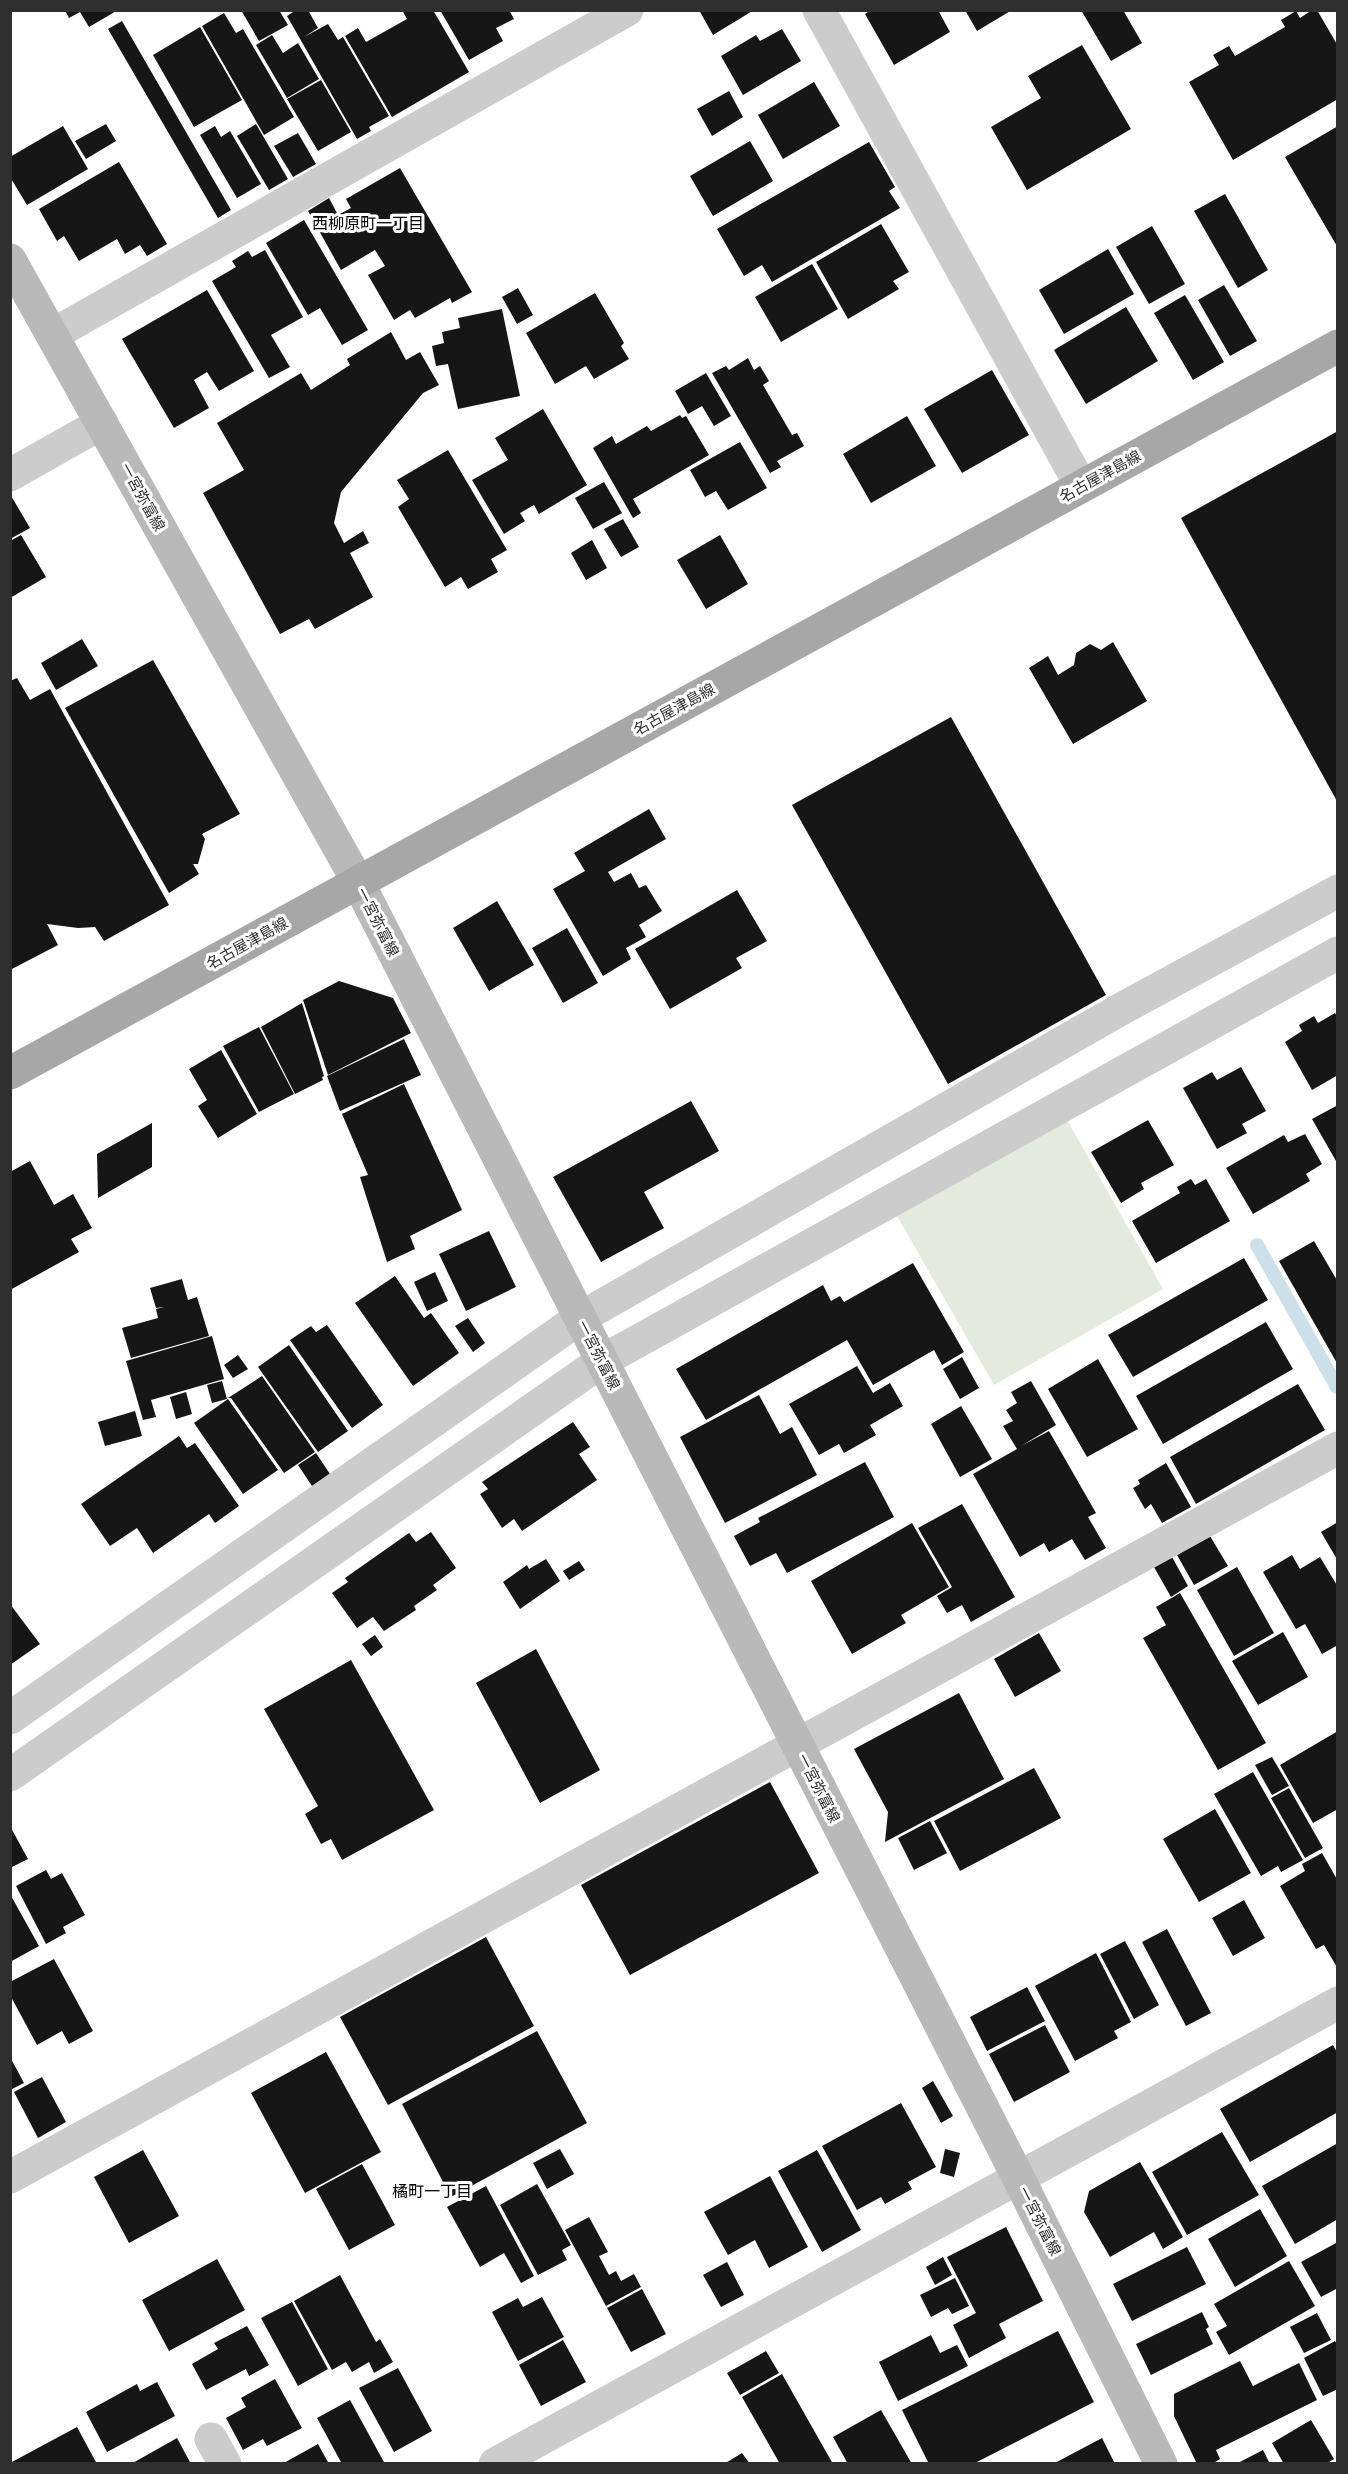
<svg xmlns="http://www.w3.org/2000/svg" width="1348" height="2474" font-family="'Asap Condensed','Noto Sans JP',sans-serif">
<style>
.green{fill:#e5eade}
.lines{fill:none;stroke-linecap:round;stroke-linejoin:round}
.stream{stroke:#cddfe8;stroke-width:14}
.building{fill:#161616}
.minor{stroke:#ccc;stroke-width:33}
.tertiary{stroke:#ccc;stroke-width:33}
.secondary{stroke:#b9b9b9;stroke-width:33}
.primary{stroke:#a7a7a7;stroke-width:33}
.labels{text-anchor:middle;dominant-baseline:central;stroke-width:6;stroke-linejoin:round;paint-order:stroke}
.street-label{font-size:15px;fill:#2f2f2f;stroke:#fff}
.neighbourhood-label{font-size:16px;fill:#000;stroke:#fff}
</style>
<rect width="100%" height="100%" fill="#fff"/>
<path class="green" d="M 1067,1120 L 1163,1289 L 994,1385 L 897,1216 Z"/>
<g class="lines">
<path class="stream" d="M 1257,1245 L 1337,1387"/>
</g>
<path class="building" d="M 65,10 L 118,10 L 89,27 L 80,12 L 69,18 Z
M 241,10 L 279,10 L 288,25 L 259,41 Z
M 296,10 L 308,10 L 318,28 L 304,37 L 328,24 L 338,40 L 343,37 L 389,116 L 369,127 L 371,131 L 357,139 L 287,16 Z
M 402,10 L 433,10 L 469,72 L 392,117 L 345,36 L 358,28 L 366,42 L 407,19 Z
M 440,10 L 509,10 L 514,19 L 496,28 L 503,41 L 469,60 Z
M 699,10 L 754,10 L 713,35 Z
M 871,10 L 938,10 L 950,32 L 894,65 L 865,14 Z
M 965,10 L 1012,10 L 977,31 Z
M 1081,10 L 1123,10 L 1142,43 L 1111,61 Z
M 1312,10 L 1317,10 L 1338,46 L 1338,99 L 1233,160 L 1189,82 L 1219,65 L 1213,55 L 1229,46 L 1235,56 L 1285,27 L 1281,20 L 1296,11 L 1300,18 Z
M 224,13 L 236,33 L 243,29 L 294,117 L 264,135 L 202,26 Z
M 122,21 L 231,210 L 218,218 L 108,29 Z
M 200,27 L 242,100 L 194,127 L 153,55 Z
M 782,29 L 801,61 L 743,95 L 721,56 L 756,35 L 760,41 Z
M 272,35 L 283,53 L 298,43 L 319,79 L 287,98 L 256,45 Z
M 1082,45 L 1131,129 L 1027,190 L 991,127 L 1041,98 L 1028,76 Z
M 321,80 L 351,132 L 318,151 L 287,99 Z
M 814,82 L 840,126 L 783,159 L 758,115 Z
M 729,91 L 743,117 L 712,136 L 697,109 Z
M 106,124 L 116,141 L 86,159 L 75,141 Z
M 256,124 L 288,179 L 269,190 L 237,136 Z
M 63,126 L 88,169 L 27,205 L 10,177 L 10,157 Z
M 215,126 L 221,137 L 230,131 L 261,184 L 237,198 L 200,135 Z
M 1338,126 L 1338,248 L 1285,157 Z
M 298,133 L 316,164 L 293,177 L 274,146 Z
M 750,141 L 773,181 L 713,216 L 690,176 Z
M 869,142 L 895,187 L 889,191 L 900,208 L 772,282 L 762,265 L 744,276 L 717,229 Z
M 119,162 L 167,244 L 147,256 L 140,245 L 125,254 L 117,239 L 79,261 L 64,236 L 57,241 L 39,209 Z
M 400,168 L 472,292 L 452,303 L 450,298 L 415,318 L 410,310 L 394,320 L 368,275 L 385,266 L 375,250 L 341,270 L 308,211 L 329,198 L 338,215 L 351,208 L 346,199 Z
M 1225,194 L 1268,270 L 1238,288 L 1194,211 Z
M 304,220 L 368,330 L 342,345 L 320,308 L 308,315 L 266,243 Z
M 881,224 L 909,272 L 893,281 L 899,289 L 848,319 L 816,262 Z
M 1152,226 L 1185,284 L 1149,304 L 1116,247 Z
M 1108,249 L 1134,294 L 1064,334 L 1039,290 Z
M 265,250 L 303,317 L 271,335 L 290,367 L 269,378 L 212,281 L 236,267 L 232,261 L 248,251 L 252,257 Z
M 812,264 L 838,309 L 781,342 L 755,297 Z
M 1224,285 L 1257,341 L 1230,356 L 1198,300 Z
M 518,288 L 533,315 L 517,324 L 502,297 Z
M 207,290 L 254,371 L 219,391 L 207,372 L 194,380 L 209,408 L 174,428 L 122,339 Z
M 595,293 L 624,343 L 621,346 L 629,359 L 594,379 L 586,366 L 555,384 L 526,333 Z
M 1185,295 L 1224,362 L 1193,380 L 1154,313 Z
M 1126,307 L 1158,361 L 1086,404 L 1054,350 Z
M 502,309 L 520,396 L 458,409 L 448,364 L 436,366 L 432,346 L 444,343 L 442,332 L 460,328 L 458,318 Z
M 391,332 L 406,360 L 420,352 L 439,385 L 423,393 L 341,492 L 334,523 L 344,543 L 363,531 L 369,543 L 350,553 L 373,597 L 315,629 L 309,619 L 280,634 L 203,493 L 244,470 L 217,423 L 301,373 L 311,390 L 350,365 L 347,359 Z
M 748,358 L 754,370 L 760,366 L 769,381 L 763,385 L 792,435 L 797,433 L 804,446 L 777,461 L 781,467 L 770,473 L 712,373 L 726,366 L 729,370 Z
M 992,370 L 1029,435 L 962,473 L 924,409 Z
M 706,373 L 731,416 L 714,426 L 702,406 L 688,414 L 675,391 Z
M 543,409 L 587,485 L 539,514 L 534,505 L 520,513 L 525,521 L 504,534 L 472,480 L 508,460 L 495,438 Z
M 680,415 L 682,418 L 686,416 L 709,455 L 633,499 L 641,513 L 633,518 L 593,448 L 612,436 L 616,444 L 647,426 L 651,431 Z
M 907,416 L 936,466 L 871,503 L 843,454 Z
M 1338,431 L 1338,803 L 1181,518 Z
M 740,442 L 767,488 L 728,510 L 716,491 L 705,497 L 690,470 Z
M 448,450 L 507,550 L 491,559 L 498,572 L 468,589 L 461,577 L 445,587 L 398,507 L 409,499 L 397,480 Z
M 604,482 L 622,513 L 593,529 L 575,498 Z
M 10,494 L 30,528 L 10,539 Z
M 623,519 L 639,547 L 621,557 L 604,529 Z
M 21,535 L 46,577 L 10,598 L 10,541 Z
M 720,535 L 748,584 L 706,609 L 677,560 Z
M 592,540 L 607,568 L 586,580 L 571,553 Z
M 82,639 L 98,666 L 56,690 L 41,663 Z
M 1113,642 L 1147,701 L 1073,744 L 1029,668 L 1048,656 L 1058,675 L 1074,665 L 1076,653 L 1090,644 L 1101,650 Z
M 153,660 L 240,814 L 202,834 L 205,839 L 198,864 L 193,864 L 199,874 L 169,893 L 65,708 Z
M 17,678 L 30,700 L 50,689 L 169,905 L 104,941 L 95,927 L 78,928 L 47,924 L 58,945 L 10,970 L 10,681 Z
M 951,717 L 1106,995 L 948,1084 L 792,805 Z
M 649,809 L 666,839 L 608,872 L 614,882 L 631,873 L 639,888 L 646,885 L 662,911 L 639,925 L 646,937 L 626,948 L 631,959 L 603,976 L 553,889 L 585,871 L 574,853 Z
M 737,890 L 767,941 L 736,958 L 742,968 L 670,1009 L 635,949 Z
M 497,901 L 534,965 L 489,991 L 453,928 Z
M 567,928 L 598,983 L 563,1003 L 532,948 Z
M 339,981 L 393,998 L 411,1033 L 328,1075 L 303,1000 Z
M 302,1003 L 324,1076 L 322,1077 L 323,1080 L 295,1094 L 261,1027 Z
M 1335,1013 L 1338,1018 L 1338,1075 L 1312,1090 L 1285,1042 L 1302,1031 L 1299,1025 L 1314,1016 L 1318,1023 Z
M 259,1027 L 294,1094 L 259,1112 L 223,1046 Z
M 404,1039 L 421,1075 L 340,1111 L 327,1076 Z
M 221,1050 L 257,1114 L 218,1138 L 198,1106 L 207,1100 L 189,1069 Z
M 1241,1067 L 1266,1111 L 1242,1124 L 1247,1133 L 1217,1149 L 1183,1088 L 1212,1072 L 1217,1080 Z
M 404,1084 L 462,1210 L 410,1236 L 415,1249 L 387,1262 L 360,1177 L 368,1175 L 342,1114 Z
M 691,1101 L 719,1151 L 644,1192 L 664,1228 L 601,1262 L 553,1177 Z
M 1338,1105 L 1338,1160 L 1336,1161 L 1312,1119 Z
M 1148,1120 L 1174,1165 L 1141,1183 L 1144,1189 L 1121,1203 L 1091,1152 Z
M 152,1123 L 152,1167 L 98,1198 L 97,1154 Z
M 1305,1134 L 1322,1164 L 1306,1174 L 1310,1181 L 1253,1214 L 1226,1168 L 1284,1135 L 1288,1142 Z
M 30,1161 L 54,1205 L 73,1194 L 92,1228 L 71,1239 L 79,1252 L 10,1290 L 10,1172 Z
M 1191,1179 L 1195,1185 L 1206,1179 L 1230,1221 L 1156,1263 L 1132,1221 L 1180,1193 L 1177,1187 Z
M 489,1231 L 516,1287 L 466,1311 L 439,1254 Z
M 1314,1241 L 1338,1282 L 1338,1365 L 1279,1261 Z
M 1244,1258 L 1268,1300 L 1133,1377 L 1108,1335 Z
M 913,1263 L 964,1352 L 942,1365 L 934,1350 L 873,1385 L 847,1340 L 706,1420 L 676,1369 L 823,1285 L 831,1301 L 840,1296 L 844,1302 Z
M 435,1272 L 448,1301 L 427,1311 L 414,1282 Z
M 395,1276 L 424,1318 L 431,1313 L 459,1353 L 413,1386 L 355,1303 Z
M 182,1279 L 188,1300 L 197,1297 L 209,1336 L 131,1358 L 122,1328 L 158,1318 L 156,1309 L 164,1307 L 156,1308 L 150,1288 Z
M 468,1318 L 485,1343 L 473,1352 L 455,1326 Z
M 1266,1322 L 1293,1369 L 1163,1444 L 1136,1396 Z
M 327,1325 L 383,1405 L 352,1428 L 290,1340 L 311,1326 L 316,1332 Z
M 212,1336 L 224,1379 L 151,1400 L 156,1417 L 143,1420 L 126,1361 Z
M 289,1345 L 348,1431 L 318,1452 L 258,1367 Z
M 238,1355 L 248,1369 L 233,1378 L 224,1365 Z
M 962,1357 L 979,1388 L 960,1399 L 943,1369 Z
M 1098,1359 L 1138,1429 L 1087,1457 L 1048,1389 Z
M 857,1366 L 873,1393 L 890,1383 L 903,1406 L 870,1425 L 876,1435 L 844,1453 L 839,1444 L 819,1455 L 789,1404 Z
M 262,1376 L 315,1452 L 284,1473 L 231,1398 L 228,1398 Z
M 222,1381 L 227,1399 L 212,1403 L 207,1385 Z
M 1031,1381 L 1056,1425 L 1021,1446 L 1049,1431 L 1096,1513 L 1088,1517 L 1106,1548 L 1085,1560 L 1072,1539 L 1049,1552 L 1044,1543 L 1020,1557 L 973,1474 L 1017,1449 L 1003,1426 L 1013,1421 L 1006,1410 L 1017,1403 L 1011,1392 Z
M 1298,1384 L 1325,1430 L 1196,1504 L 1170,1457 Z
M 186,1392 L 192,1414 L 176,1419 L 170,1397 Z
M 759,1395 L 780,1434 L 792,1427 L 817,1475 L 725,1523 L 680,1437 Z
M 228,1399 L 278,1470 L 243,1494 L 194,1423 Z
M 961,1406 L 992,1459 L 960,1477 L 931,1424 Z
M 135,1411 L 142,1436 L 105,1446 L 98,1422 Z
M 573,1422 L 590,1447 L 579,1454 L 597,1480 L 522,1531 L 514,1519 L 502,1528 L 480,1494 L 488,1489 L 482,1482 Z
M 179,1436 L 187,1448 L 195,1443 L 239,1506 L 215,1523 L 209,1514 L 153,1553 L 137,1528 L 110,1546 L 81,1504 Z
M 316,1453 L 330,1474 L 312,1486 L 298,1465 Z
M 865,1462 L 894,1517 L 787,1573 L 776,1553 L 750,1566 L 734,1536 L 760,1522 L 758,1518 Z
M 1166,1463 L 1191,1507 L 1162,1523 L 1151,1504 L 1145,1509 L 1133,1488 L 1140,1484 L 1138,1480 Z
M 962,1504 L 1015,1597 L 971,1622 L 962,1605 L 947,1613 L 937,1596 L 952,1587 L 918,1528 Z
M 1338,1522 L 1338,1561 L 1321,1532 Z
M 912,1523 L 949,1587 L 901,1615 L 906,1623 L 852,1654 L 811,1581 Z
M 431,1532 L 456,1568 L 433,1585 L 437,1590 L 414,1606 L 416,1610 L 384,1631 L 373,1617 L 357,1628 L 332,1593 L 348,1582 L 345,1578 L 409,1533 L 416,1542 Z
M 1210,1536 L 1228,1566 L 1194,1585 L 1177,1555 Z
M 1292,1555 L 1300,1569 L 1320,1557 L 1338,1587 L 1338,1645 L 1322,1654 L 1305,1624 L 1296,1629 L 1263,1572 Z
M 1172,1557 L 1188,1586 L 1171,1597 L 1154,1567 Z
M 546,1559 L 560,1581 L 520,1609 L 503,1582 L 527,1565 L 529,1569 Z
M 579,1561 L 585,1570 L 569,1580 L 563,1571 Z
M 1237,1567 L 1274,1633 L 1234,1656 L 1197,1590 Z
M 1180,1593 L 1266,1743 L 1218,1770 L 1143,1638 L 1166,1625 L 1156,1607 Z
M 10,1604 L 40,1644 L 10,1665 Z
M 1283,1632 L 1308,1677 L 1258,1705 L 1232,1661 Z
M 1039,1633 L 1061,1671 L 1015,1697 L 994,1659 Z
M 375,1635 L 383,1647 L 371,1656 L 362,1644 Z
M 536,1649 L 600,1770 L 540,1803 L 476,1683 Z
M 351,1660 L 434,1810 L 342,1860 L 331,1839 L 321,1844 L 305,1814 L 318,1806 L 264,1709 Z
M 959,1693 L 1004,1779 L 885,1842 L 888,1812 L 854,1749 Z
M 1338,1731 L 1338,1809 L 1313,1823 L 1280,1765 Z
M 1272,1757 L 1289,1786 L 1272,1795 L 1255,1765 Z
M 1034,1768 L 1061,1818 L 960,1871 L 934,1821 Z
M 1253,1772 L 1303,1860 L 1281,1872 L 1278,1866 L 1261,1876 L 1214,1794 Z
M 770,1782 L 819,1873 L 630,1975 L 581,1885 Z
M 1289,1788 L 1323,1848 L 1305,1858 L 1271,1798 Z
M 1215,1809 L 1251,1873 L 1199,1902 L 1163,1839 Z
M 930,1821 L 947,1853 L 914,1870 L 898,1838 Z
M 10,1826 L 28,1859 L 10,1868 Z
M 1322,1853 L 1338,1881 L 1338,1969 L 1324,1945 L 1316,1949 L 1280,1886 L 1305,1871 L 1302,1864 Z
M 46,1870 L 51,1879 L 62,1873 L 85,1915 L 63,1927 L 66,1933 L 46,1944 L 16,1886 Z
M 10,1894 L 39,1946 L 10,1962 Z
M 1244,1900 L 1265,1938 L 1233,1956 L 1212,1918 Z
M 1167,1929 L 1211,2013 L 1186,2026 L 1142,1942 Z
M 486,1937 L 534,2026 L 388,2105 L 340,2017 Z
M 1125,1941 L 1159,2005 L 1134,2019 L 1100,1954 Z
M 1096,1953 L 1131,2022 L 1114,2031 L 1118,2038 L 1075,2061 L 1035,1986 Z
M 54,1959 L 93,2031 L 69,2044 L 62,2031 L 37,2045 L 10,1995 L 10,1982 Z
M 1027,1987 L 1045,2021 L 987,2051 L 970,2017 Z
M 1045,2025 L 1070,2072 L 1014,2102 L 989,2054 Z
M 537,2031 L 587,2123 L 451,2197 L 402,2104 Z
M 1333,2045 L 1338,2054 L 1338,2112 L 1250,2162 L 1220,2109 Z
M 326,2052 L 381,2152 L 305,2193 L 251,2093 Z
M 10,2057 L 24,2083 L 10,2090 Z
M 42,2077 L 66,2122 L 38,2138 L 14,2092 Z
M 933,2081 L 953,2116 L 941,2123 L 922,2088 Z
M 901,2103 L 936,2167 L 908,2182 L 912,2189 L 885,2204 L 881,2197 L 857,2210 L 822,2146 Z
M 1222,2132 L 1259,2195 L 1187,2235 L 1152,2172 Z
M 1338,2143 L 1338,2219 L 1295,2244 L 1262,2186 Z
M 560,2149 L 574,2174 L 547,2189 L 533,2163 Z
M 945,2149 L 960,2153 L 954,2177 L 940,2173 Z
M 143,2150 L 179,2216 L 129,2243 L 94,2177 Z
M 817,2150 L 861,2230 L 822,2252 L 778,2171 Z
M 1140,2162 L 1183,2237 L 1163,2249 L 1154,2232 L 1110,2257 L 1084,2212 L 1089,2191 Z
M 362,2164 L 395,2225 L 349,2250 L 316,2189 Z
M 770,2176 L 808,2247 L 769,2268 L 755,2240 L 728,2255 L 704,2212 Z
M 537,2184 L 571,2245 L 562,2250 L 567,2260 L 538,2275 L 500,2205 Z
M 486,2186 L 534,2276 L 521,2283 L 504,2253 L 480,2267 L 447,2207 Z
M 1260,2209 L 1287,2256 L 1235,2287 L 1208,2239 Z
M 589,2217 L 608,2252 L 599,2256 L 609,2275 L 616,2271 L 621,2281 L 634,2274 L 641,2287 L 606,2306 L 565,2230 Z
M 1006,2227 L 1043,2301 L 999,2324 L 1006,2338 L 969,2358 L 953,2325 L 976,2313 L 947,2257 Z
M 1338,2242 L 1338,2288 L 1321,2297 L 1301,2262 Z
M 1187,2247 L 1206,2284 L 1132,2321 L 1113,2284 Z
M 943,2257 L 952,2275 L 935,2285 L 926,2267 Z
M 217,2259 L 245,2310 L 169,2351 L 142,2300 Z
M 1289,2261 L 1315,2306 L 1229,2355 L 1216,2332 L 1227,2326 L 1214,2304 Z
M 727,2262 L 744,2295 L 721,2307 L 703,2275 Z
M 340,2275 L 376,2342 L 380,2339 L 393,2362 L 374,2373 L 369,2362 L 352,2372 L 346,2362 L 332,2370 L 294,2301 Z
M 955,2278 L 969,2306 L 952,2314 L 948,2308 L 931,2317 L 920,2295 Z
M 642,2289 L 666,2334 L 631,2352 L 607,2308 Z
M 542,2297 L 564,2337 L 518,2361 L 492,2312 L 518,2298 L 523,2307 Z
M 292,2302 L 328,2369 L 298,2386 L 261,2318 Z
M 1202,2312 L 1209,2327 L 1206,2329 L 1213,2344 L 1151,2375 L 1136,2344 Z
M 1317,2313 L 1331,2340 L 1304,2353 L 1290,2327 Z
M 247,2326 L 269,2365 L 249,2376 L 246,2369 L 206,2390 L 192,2364 L 218,2349 L 214,2343 Z
M 1058,2331 L 1094,2402 L 973,2464 L 929,2464 L 902,2410 Z
M 931,2335 L 940,2353 L 957,2345 L 968,2366 L 898,2401 L 879,2362 Z
M 563,2340 L 586,2382 L 541,2406 L 519,2365 Z
M 1335,2341 L 1338,2346 L 1338,2389 L 1323,2396 L 1304,2358 Z
M 766,2351 L 779,2373 L 740,2395 L 727,2373 Z
M 1240,2361 L 1253,2386 L 1299,2363 L 1317,2400 L 1216,2450 L 1220,2459 L 1212,2464 L 1197,2464 L 1174,2416 L 1174,2394 Z
M 398,2368 L 432,2431 L 394,2452 L 359,2388 Z
M 782,2374 L 833,2464 L 780,2464 L 742,2397 Z
M 275,2379 L 302,2428 L 267,2446 L 263,2439 L 243,2450 L 226,2418 L 246,2407 L 241,2398 Z
M 157,2382 L 175,2416 L 107,2452 L 86,2412 L 137,2384 L 140,2391 Z
M 350,2400 L 385,2464 L 342,2464 L 317,2418 Z
M 881,2410 L 912,2464 L 848,2464 L 833,2437 Z
M 1311,2420 L 1334,2459 L 1326,2464 L 1284,2464 L 1272,2443 Z
M 77,2427 L 97,2464 L 10,2464 L 10,2463 Z
M 177,2438 L 191,2464 L 131,2464 Z
M 1102,2438 L 1115,2464 L 1053,2464 Z
M 318,2444 L 329,2464 L 282,2464 Z
M 1263,2450 L 1270,2464 L 1236,2464 Z
M 742,2453 L 750,2464 L 724,2464 Z"/>
<g class="lines">
<path class="minor" d="M 819,10 L 1081,486
M 52,335 L 627,10
M 10,475 L 102,423
M 10,1718 L 580,1318 L 1123,1008 L 1338,891
M 10,1775 L 602,1361 L 1338,953
M 10,2177 L 1338,1448
M 211,2439 L 225,2464"/>
<path class="tertiary" d="M 495,2464 L 1338,2003"/>
<path class="secondary" d="M 10,260 L 358,882 L 1019,2179 L 1161,2464"/>
<path class="primary" d="M 10,1073 L 1338,346"/>
</g>
<g class="labels">
<g class="street-label">
<text transform="translate(1100 476) rotate(-29)">名古屋津島線</text>
<text transform="translate(143 497) rotate(61)">一宮弥富線</text>
<text transform="translate(674 709) rotate(-29)">名古屋津島線</text>
<text transform="translate(378 922) rotate(63)">一宮弥富線</text>
<text transform="translate(247 943) rotate(-29)">名古屋津島線</text>
<text transform="translate(599 1355) rotate(63)">一宮弥富線</text>
<text transform="translate(819 1788) rotate(63)">一宮弥富線</text>
<text transform="translate(1040 2221) rotate(63)">一宮弥富線</text>
</g>
<g class="neighbourhood-label">
<text x="368" y="223">西柳原町一丁目</text>
<text x="432" y="2191">橘町一丁目</text>
</g>
</g>
<rect width="1348" height="2474" fill="none" stroke="#2f2f2f" stroke-width="24"/>
</svg>
